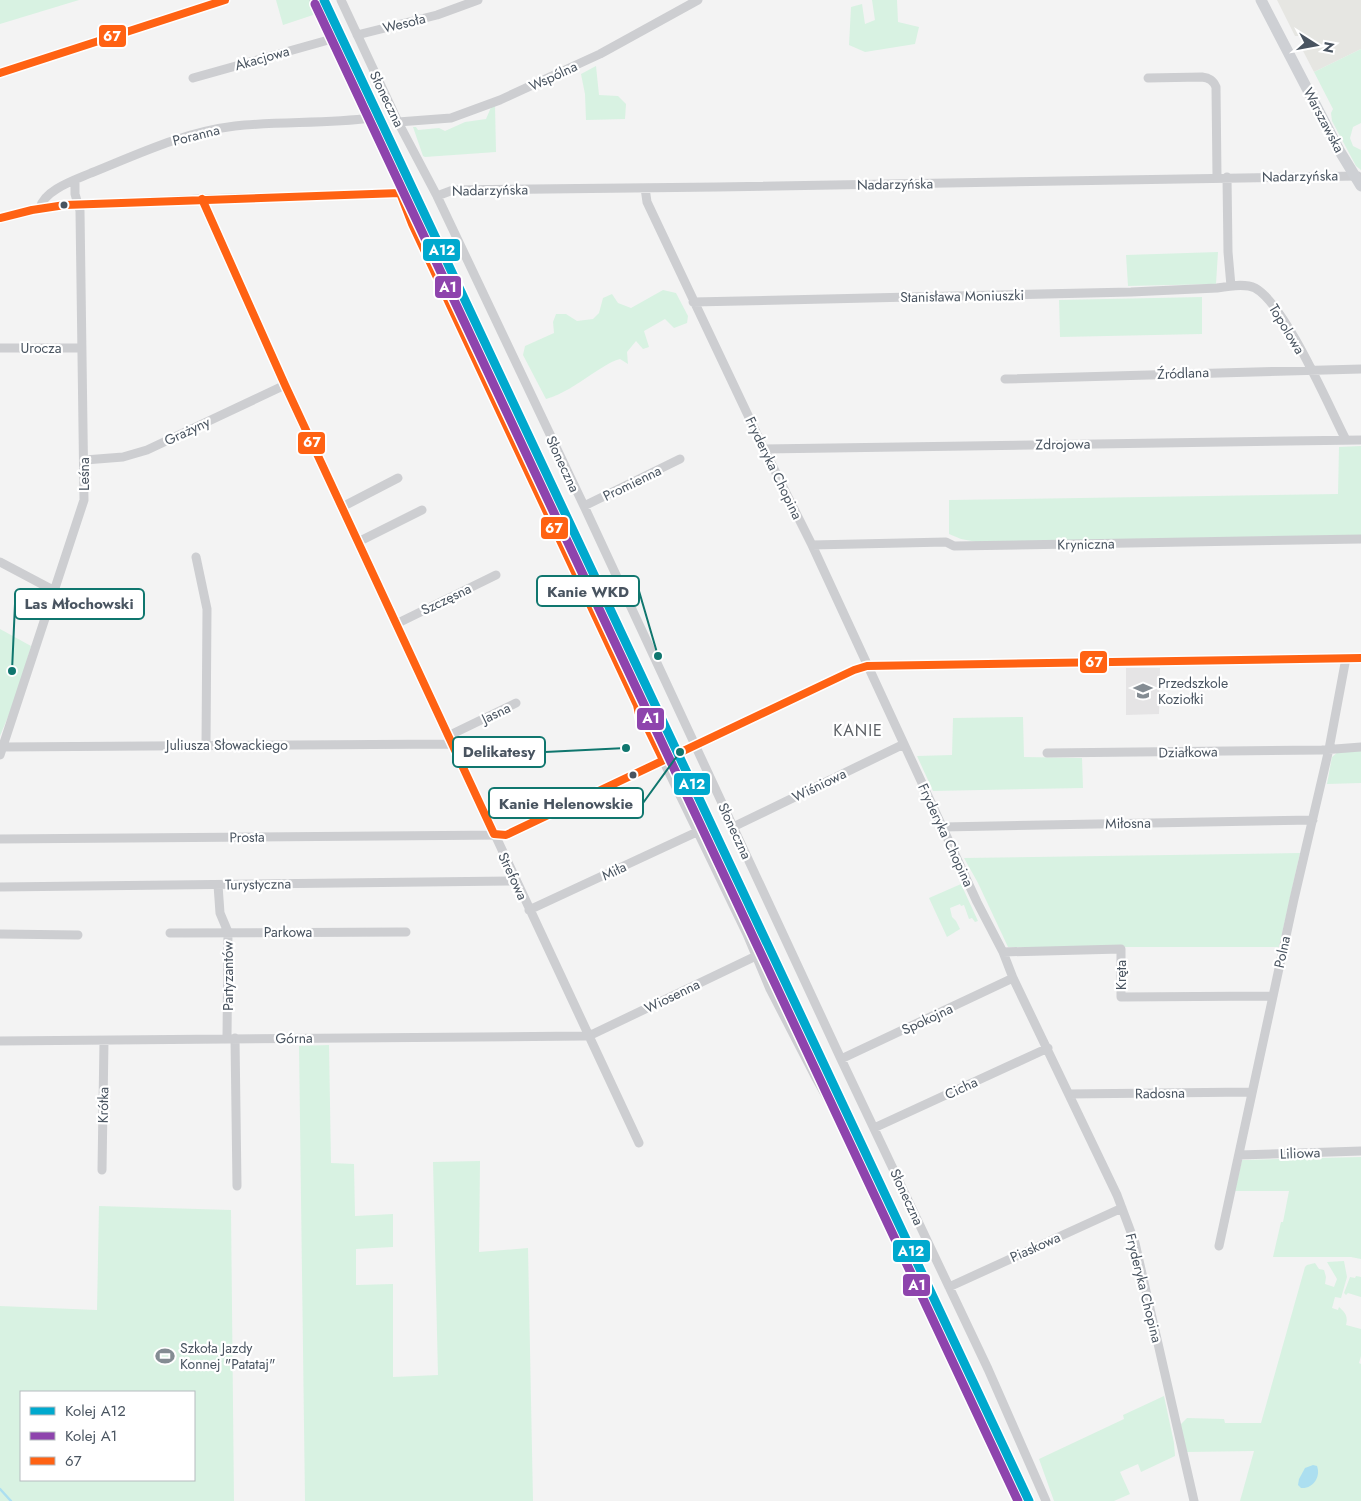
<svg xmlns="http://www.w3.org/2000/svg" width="1361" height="1501" font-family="Jost,sans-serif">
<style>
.commercial{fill:#e6e6e2}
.education{fill:#e5e4e5}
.green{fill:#d8f2e2;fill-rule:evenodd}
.water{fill:#acdff0}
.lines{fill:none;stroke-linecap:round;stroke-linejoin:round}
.stream{stroke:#acdff0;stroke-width:2.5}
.minor{stroke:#cdced1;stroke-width:9}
.secondary{stroke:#ced0d4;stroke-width:11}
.bus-1-casing{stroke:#fff;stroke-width:11}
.bus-1{stroke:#ff6213;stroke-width:8}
.rail-1-casing{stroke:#fff;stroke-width:12}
.rail-2-casing{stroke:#fff;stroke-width:12}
.rail-1{stroke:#00a9ce;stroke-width:9}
.rail-2{stroke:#8e44ad;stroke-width:9}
.bus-dot{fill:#495460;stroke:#fff;stroke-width:2}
.labels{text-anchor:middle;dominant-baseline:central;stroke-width:4.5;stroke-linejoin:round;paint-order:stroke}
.street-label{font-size:14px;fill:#495460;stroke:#fff}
.poi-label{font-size:14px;fill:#495460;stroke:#fff;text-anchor:start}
.quarter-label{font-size:16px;letter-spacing:1px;fill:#5e6267;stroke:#fff}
.leader{fill:none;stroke:#0f766e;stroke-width:2}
.callout-dot{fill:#0f766e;stroke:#fff;stroke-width:2}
.callout{fill:#fff;stroke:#0f766e;stroke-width:2}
.callout-label{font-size:15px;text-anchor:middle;font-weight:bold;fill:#495460}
.line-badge{stroke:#fff;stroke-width:2}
.badge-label{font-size:14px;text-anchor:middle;font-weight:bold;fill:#fff}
</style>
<rect width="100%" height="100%" fill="#f3f3f3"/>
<path class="commercial" d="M 1277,0 L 1361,0 L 1361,49 L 1314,72 L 1302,49 L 1304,47 L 1299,36 L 1295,36 Z"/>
<path class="education" d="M 1126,668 L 1160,668 L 1159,714 L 1126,715 Z"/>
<path class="green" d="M 0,0 L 79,0 L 0,24 Z
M 276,0 L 310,0 L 316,14 L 283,25 Z
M 872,0 L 897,0 L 898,22 L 919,27 L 915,44 L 865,52 L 849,45 L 851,7 L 862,4 L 865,24 L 875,20 Z
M 1361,49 L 1361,123 L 1353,127 L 1350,138 L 1353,146 L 1361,150 L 1361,170 L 1356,166 L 1332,121 L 1331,113 L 1333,109 L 1314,72 Z
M 596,66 L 599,95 L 618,96 L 626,104 L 625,119 L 586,120 L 585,94 L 581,74 Z
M 492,105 L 495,105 L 496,152 L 425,157 L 423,156 L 413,127 L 416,127 L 418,130 L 439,128 L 445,131 L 465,122 L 486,119 Z
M 1218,252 L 1216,284 L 1128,286 L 1126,255 Z
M 663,290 L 676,293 L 688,316 L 687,323 L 674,328 L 665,319 L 644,331 L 649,347 L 643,349 L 636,341 L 627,352 L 628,364 L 620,359 C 609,362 602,368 592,374 C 577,384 563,394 546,399 L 523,355 L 525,346 L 554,333 L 553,322 L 556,314 L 566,314 L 577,321 L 593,319 L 599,313 L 603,298 L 612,294 L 618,303 L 631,308 Z
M 1202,297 L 1202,334 L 1060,337 L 1059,300 Z
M 1361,446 L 1361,535 L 977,542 L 961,539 L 949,534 L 949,500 L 1338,494 L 1339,447 Z
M 0,629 L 31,646 L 17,695 L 0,736 Z
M 1023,717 L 1024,757 L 1082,758 L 1083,788 L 933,791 L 917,756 L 952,755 L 953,718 Z
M 1339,751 L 1361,751 L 1361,783 L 1327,784 L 1332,757 Z
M 1300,853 L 1279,947 L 1008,947 L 978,883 L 964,858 Z
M 961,884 L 978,921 L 975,922 L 972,918 L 969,919 L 964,905 L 961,906 L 960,904 L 950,908 L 952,917 L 956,921 L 960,929 L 947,937 L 929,898 Z
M 329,1045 L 331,1163 L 354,1164 L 355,1216 L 393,1214 L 393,1247 L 356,1249 L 356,1285 L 393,1284 L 393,1377 L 438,1375 L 433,1162 L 480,1161 L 479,1252 L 528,1248 L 533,1501 L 305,1501 L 299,1046 Z
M 1361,1157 L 1361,1259 L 1351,1257 L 1273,1257 L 1281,1222 L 1283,1222 L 1289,1191 L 1235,1191 L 1242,1160 Z
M 99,1206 L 231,1210 L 234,1501 L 0,1501 L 0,1306 L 97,1310 ZM 21,1392 L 194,1392 L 194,1480 L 21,1480 Z
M 1344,1261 L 1347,1277 L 1341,1298 L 1335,1297 L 1332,1308 L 1338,1310 L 1339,1307 C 1346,1313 1348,1317 1346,1325 L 1361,1329 L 1361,1356 L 1359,1363 L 1361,1364 L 1361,1501 L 1240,1501 L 1254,1451 L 1187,1452 L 1180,1425 L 1187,1418 L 1224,1419 L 1225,1423 L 1261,1423 L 1305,1267 L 1307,1265 L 1315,1263 L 1319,1269 L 1324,1270 L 1326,1277 L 1325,1284 L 1334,1287 L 1337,1279 L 1327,1262 Z
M 1356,1276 L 1361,1277 L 1361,1297 L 1348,1293 L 1346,1295 L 1344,1293 L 1350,1277 L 1355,1278 Z
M 1164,1396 L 1174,1443 L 1175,1456 L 1141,1472 L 1138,1464 L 1120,1472 L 1130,1494 L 1114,1501 L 1054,1501 L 1039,1459 L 1124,1419 L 1123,1415 Z"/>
<path class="water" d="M 1313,1465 L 1317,1466 C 1321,1477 1313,1489 1301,1488 L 1298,1485 L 1299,1479 L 1305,1468 Z"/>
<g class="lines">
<path class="stream" d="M 0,1489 L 11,1501"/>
<path class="minor" d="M 314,0 L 387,151 L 399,177 L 400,193 L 412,224 L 637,705 L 640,719 L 648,729 L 747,934 L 770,989 L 816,1078 L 838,1117
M 341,0 L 398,122 L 437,196 L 584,506 L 841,1059 L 988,1369 L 1046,1501
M 357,35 L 437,15 L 478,0
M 0,73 L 225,0
M 193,78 L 332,39
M 1148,78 L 1202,77 C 1209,78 1213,80 1216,87 L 1217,177
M 398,122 L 451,118 L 500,100 L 600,54 L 698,0
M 1227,177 L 1228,252 L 1231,286
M 645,188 L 647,202 L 764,449 L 812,545 L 977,902 L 1003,952 L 1013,978 L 1117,1195 L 1135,1243 L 1194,1501
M 437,196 L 453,190 L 717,187 L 1358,176
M 202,199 L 285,385 L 639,1143
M 40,208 C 44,190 75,180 91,173 C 138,154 184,132 235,126 C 280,121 326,124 371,118
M 0,218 L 32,210 L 65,205 L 202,199 L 400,193
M 693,302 L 1131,292 L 1217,288 C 1228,286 1245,283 1255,288 C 1285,304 1329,407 1346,440
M 0,348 L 82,348
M 1005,379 L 1361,369
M 764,449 L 1361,440
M 85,460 L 123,457 L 147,450 L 285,385
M 584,506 L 680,459
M 342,507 L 398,478
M 358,542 L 422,510
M 812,545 L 946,542 L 954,546 L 1361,539
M 196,557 L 207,609 L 206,745
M 0,562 L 53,590
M 396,624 L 496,575
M 637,705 C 645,710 649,719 648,729
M 448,736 L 516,703
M 3,747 L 452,744
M 1047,753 L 1322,750 L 1361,747
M 0,755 L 84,500 L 80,211 L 75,194 L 75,180
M 733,827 L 904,744
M 943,827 L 1313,820
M 0,839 L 506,835 L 854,670 L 867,666 L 1361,658
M 218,885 L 220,913 L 228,932 L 227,1038
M 0,887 L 516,881
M 529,910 L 699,831
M 170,933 L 406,932
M 0,934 L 78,935
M 1003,952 L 1121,949 L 1121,997 L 1272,996
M 235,1038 L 237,1186
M 0,1041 L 584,1036 L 593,1034 L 756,956
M 841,1059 L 1013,978
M 1069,1094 L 1251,1092
M 874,1128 L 1048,1048
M 1239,1155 L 1361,1151
M 102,1170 L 104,1041
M 1219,1246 L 1294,899 L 1329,749 L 1346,658
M 949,1287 L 1122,1208"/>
<path class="secondary" d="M 1261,0 L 1339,150 L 1361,186"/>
<g class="bus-1-casing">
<path id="bus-1" d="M 0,73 L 225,0
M 202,199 L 285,385 L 494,834 L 506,835 L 854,670 L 867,666 L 1361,658
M 0,218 L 32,210 L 65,205 L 400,193 L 412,224 L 637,705 L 640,719 L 648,729 L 663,760"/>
</g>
<use href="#bus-1" class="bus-1"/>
<g class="rail-1-casing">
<path id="rail-1" d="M 324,0 L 1029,1501"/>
</g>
<g class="rail-2-casing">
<path id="rail-2" d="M 315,4 L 1018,1501"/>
</g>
<use href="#rail-1" class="rail-1"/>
<use href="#rail-2" class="rail-2"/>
</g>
<defs>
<g id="school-bare" transform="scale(1.5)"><path d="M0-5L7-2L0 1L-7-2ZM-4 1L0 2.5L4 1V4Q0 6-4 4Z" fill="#848c93" stroke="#fff" stroke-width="2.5" paint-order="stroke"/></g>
<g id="stadium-bare" transform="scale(1.5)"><path d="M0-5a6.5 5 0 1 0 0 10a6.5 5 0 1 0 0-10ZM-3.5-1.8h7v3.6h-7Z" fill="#848c93" stroke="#fff" stroke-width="2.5" paint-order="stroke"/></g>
</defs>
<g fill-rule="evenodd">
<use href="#school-bare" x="1143" y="691"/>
<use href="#stadium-bare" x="165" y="1356"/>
</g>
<g class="bus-dot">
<circle cx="64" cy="205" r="4.5"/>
<circle cx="633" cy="775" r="4.5"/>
</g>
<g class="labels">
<g class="street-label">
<text transform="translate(404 23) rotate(-14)">Wesoła</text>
<text transform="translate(262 58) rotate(-16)">Akacjowa</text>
<text transform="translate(553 76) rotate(-25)">Wspólna</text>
<text transform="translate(387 99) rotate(64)">Słoneczna</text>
<text transform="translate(1324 120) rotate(62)">Warszawska</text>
<text transform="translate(196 135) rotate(-14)">Poranna</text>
<text transform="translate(1300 176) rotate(-1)">Nadarzyńska</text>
<text transform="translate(895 184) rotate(-1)">Nadarzyńska</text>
<text transform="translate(490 190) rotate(-1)">Nadarzyńska</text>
<text transform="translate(962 296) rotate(-1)">Stanisława Moniuszki</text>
<text transform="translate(1287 329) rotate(59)">Topolowa</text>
<text x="41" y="348">Urocza</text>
<text transform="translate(1183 373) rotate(-2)">Źródlana</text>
<text transform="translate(187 431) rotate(-25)">Grażyny</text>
<text transform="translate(1063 444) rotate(-1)">Zdrojowa</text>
<text transform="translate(563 464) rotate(65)">Słoneczna</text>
<text transform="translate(774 468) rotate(64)">Fryderyka Chopina</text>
<text transform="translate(84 474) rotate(-90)">Leśna</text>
<text transform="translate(632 483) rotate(-26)">Promienna</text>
<text transform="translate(1086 544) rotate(-1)">Kryniczna</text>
<text transform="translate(446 599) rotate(-26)">Szczęsna</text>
<text transform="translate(496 713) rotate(-26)">Jasna</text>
<text x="227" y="745">Juliusza Słowackiego</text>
<text transform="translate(1188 752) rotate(-1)">Działkowa</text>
<text transform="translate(819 785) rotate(-26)">Wiśniowa</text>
<text transform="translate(1128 823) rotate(-1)">Miłosna</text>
<text transform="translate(735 831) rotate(65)">Słoneczna</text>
<text transform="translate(946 835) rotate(65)">Fryderyka Chopina</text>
<text transform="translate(247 837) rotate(-1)">Prosta</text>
<text transform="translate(614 871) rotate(-25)">Miła</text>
<text transform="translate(513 876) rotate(65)">Strefowa</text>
<text transform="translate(258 884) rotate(-1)">Turystyczna</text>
<text x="288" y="932">Parkowa</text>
<text transform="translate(1282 952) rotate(-78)">Polna</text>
<text transform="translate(1121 975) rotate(-90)">Kręta</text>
<text transform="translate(228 976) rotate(-90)">Partyzantów</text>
<text transform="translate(672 996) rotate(-26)">Wiosenna</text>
<text transform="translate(927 1019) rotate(-25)">Spokojna</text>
<text transform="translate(294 1038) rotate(-1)">Górna</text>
<text transform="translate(961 1088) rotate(-25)">Cicha</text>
<text transform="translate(1160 1093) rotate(-1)">Radosna</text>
<text transform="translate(103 1105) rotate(-89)">Krótka</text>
<text transform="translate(1300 1153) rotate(-2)">Liliowa</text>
<text transform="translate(907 1197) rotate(65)">Słoneczna</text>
<text transform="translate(1035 1247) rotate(-24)">Piaskowa</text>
<text transform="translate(1144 1288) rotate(76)">Fryderyka Chopina</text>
</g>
<g class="poi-label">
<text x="1158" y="683">Przedszkole<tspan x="1158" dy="16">Koziołki</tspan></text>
<text x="180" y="1348">Szkoła Jazdy<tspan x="180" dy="16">Konnej "Patataj"</tspan></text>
</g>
<g class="quarter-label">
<text x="858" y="730">KANIE</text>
</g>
</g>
<path class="leader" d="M658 656L639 591M12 671L15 604M626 748L545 752M680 752L643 803"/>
<g class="callout-dot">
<circle cx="658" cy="656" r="5"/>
<circle cx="12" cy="671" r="5"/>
<circle cx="626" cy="748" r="5"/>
<circle cx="680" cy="752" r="5"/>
</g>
<g class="callout">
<rect x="537" y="576" width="102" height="30" rx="5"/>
<rect x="15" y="589" width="129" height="30" rx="5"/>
<rect x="453" y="737" width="92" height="30" rx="5"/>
<rect x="489" y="788" width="154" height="30" rx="5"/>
</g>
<g class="callout-label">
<text x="588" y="597">Kanie WKD</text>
<text x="79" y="609">Las Młochowski</text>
<text x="499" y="757">Delikatesy</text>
<text x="566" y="809">Kanie Helenowskie</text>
</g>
<g class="line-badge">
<rect x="98" y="24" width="29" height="24" rx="5" fill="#ff6213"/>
<rect x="422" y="238" width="39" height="24" rx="5" fill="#00a9ce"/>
<rect x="434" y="275" width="28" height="24" rx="5" fill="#8e44ad"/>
<rect x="297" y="431" width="29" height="24" rx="5" fill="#ff6213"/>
<rect x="540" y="516" width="29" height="24" rx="5" fill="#ff6213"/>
<rect x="1079" y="650" width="29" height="24" rx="5" fill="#ff6213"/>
<rect x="636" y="707" width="29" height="24" rx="5" fill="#8e44ad"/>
<rect x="673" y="772" width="38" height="24" rx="5" fill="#00a9ce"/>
<rect x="892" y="1239" width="39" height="24" rx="5" fill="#00a9ce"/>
<rect x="902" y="1273" width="29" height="24" rx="5" fill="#8e44ad"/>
</g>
<g class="badge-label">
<text x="112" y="41">67</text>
<text x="442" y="255">A12</text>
<text x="448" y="292">A1</text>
<text x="312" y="447">67</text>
<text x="554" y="533">67</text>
<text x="1094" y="667">67</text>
<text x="651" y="723">A1</text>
<text x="692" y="789">A12</text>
<text x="911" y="1256">A12</text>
<text x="917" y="1290">A1</text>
</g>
<rect x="20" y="1391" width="175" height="90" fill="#ffffff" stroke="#b6bbbf"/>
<rect x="30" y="1407" width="25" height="8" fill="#00a9ce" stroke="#b6bbbf"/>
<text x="65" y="1416" font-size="15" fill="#495460">Kolej A12</text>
<rect x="30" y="1432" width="25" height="8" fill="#8e44ad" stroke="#b6bbbf"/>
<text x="65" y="1441" font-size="15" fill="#495460">Kolej A1</text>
<rect x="30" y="1457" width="25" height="8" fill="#ff6213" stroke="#b6bbbf"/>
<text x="65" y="1466" font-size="15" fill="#495460">67</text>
<g transform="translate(1316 45) rotate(101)" stroke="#ffffff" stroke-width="4" paint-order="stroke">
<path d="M0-4L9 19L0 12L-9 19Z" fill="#495460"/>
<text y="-8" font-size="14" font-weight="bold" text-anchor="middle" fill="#495460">N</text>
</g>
</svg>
